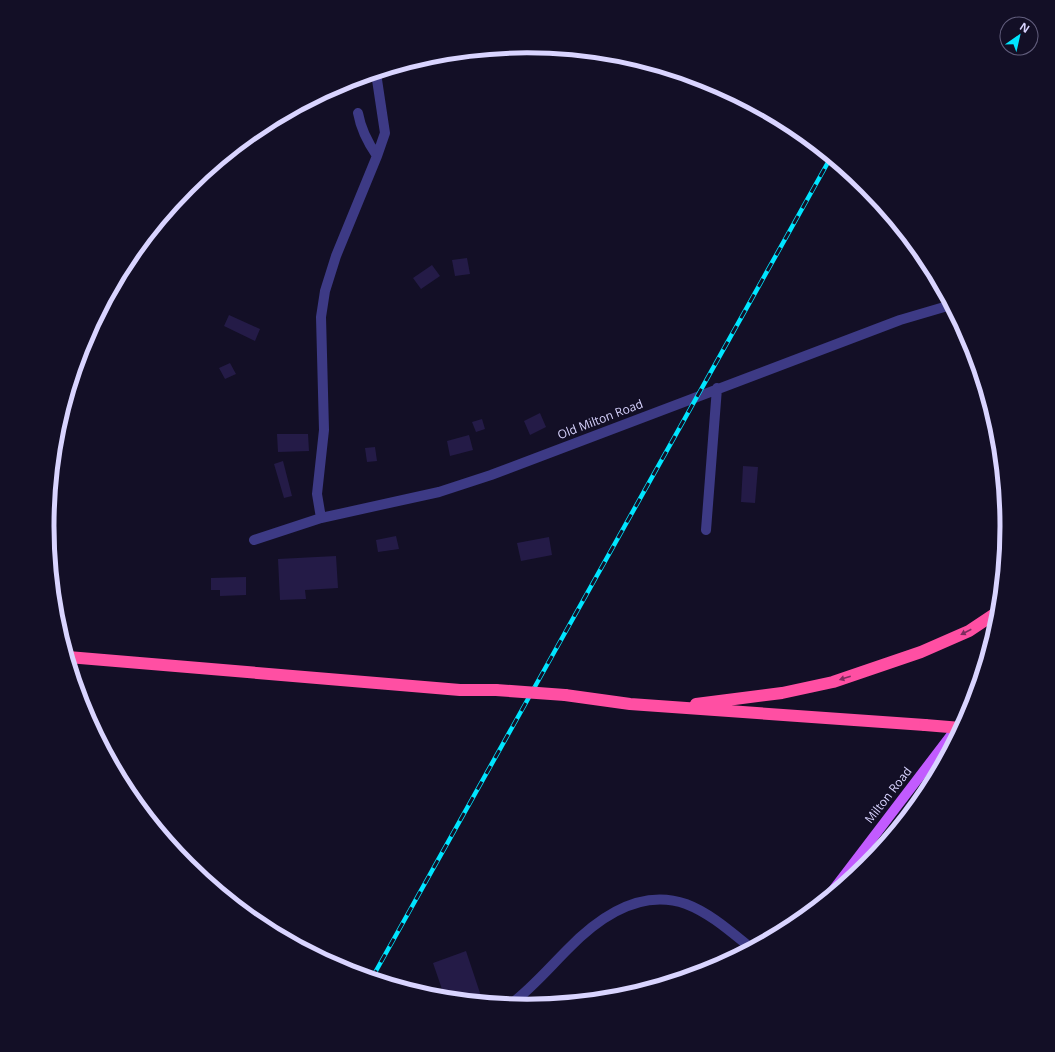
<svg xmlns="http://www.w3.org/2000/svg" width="1055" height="1052" font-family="'Open Sans',sans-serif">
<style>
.building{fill:#241b47}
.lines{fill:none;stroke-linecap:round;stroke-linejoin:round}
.path{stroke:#2fb8b0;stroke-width:2;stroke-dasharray:2 3;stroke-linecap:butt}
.minor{stroke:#3d3a85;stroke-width:10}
.major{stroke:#c25bff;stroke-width:10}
.highway{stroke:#ff4fa3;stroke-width:12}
.rail-casing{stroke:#00e5ff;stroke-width:4.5}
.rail{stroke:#130f26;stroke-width:3;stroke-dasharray:9;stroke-linecap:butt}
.highway-bridge{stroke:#ff4fa3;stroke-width:12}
.oneway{fill:#7d2c5e}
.labels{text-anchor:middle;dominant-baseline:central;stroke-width:3.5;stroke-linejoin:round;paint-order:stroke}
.street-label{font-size:12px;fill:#d9d4ff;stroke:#130f26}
.rim{fill:none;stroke:#d9d4ff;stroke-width:5}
</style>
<rect width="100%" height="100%" fill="#130f26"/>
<path class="building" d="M 467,258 L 470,274 L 455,276 L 452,260 Z
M 432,265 L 440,276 L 421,289 L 413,278 Z
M 229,315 L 260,329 L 255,341 L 224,326 Z
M 230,363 L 236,374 L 225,379 L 219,368 Z
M 540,413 L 546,427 L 530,435 L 524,421 Z
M 482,419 L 485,429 L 476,432 L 472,422 Z
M 277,434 L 308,434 L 309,451 L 278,452 Z
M 469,435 L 473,450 L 450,456 L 447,441 Z
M 375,447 L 377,461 L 367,462 L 365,448 Z
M 283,461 L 292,496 L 284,498 L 274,464 Z
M 743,466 L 758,467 L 755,503 L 741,502 Z
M 396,536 L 399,549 L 378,552 L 376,540 Z
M 549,537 L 552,555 L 521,561 L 517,543 Z
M 336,556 L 338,588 L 305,590 L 306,599 L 280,600 L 278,559 Z
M 246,577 L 246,595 L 220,596 L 220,590 L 211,590 L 211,578 Z
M 466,951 L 483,1002 L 445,998 L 433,963 Z"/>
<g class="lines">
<path class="path" d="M 580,51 L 581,54"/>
<path class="minor" d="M 376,73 L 385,133 L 377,156
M 321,518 L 317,494 L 324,430 L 321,317 L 325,291 L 336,256 L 377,156 C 368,143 361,130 358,113
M 706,530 L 717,388
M 254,540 L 321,518 L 439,492 L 491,475 L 900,320 L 951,305
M 511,1004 C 532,988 549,968 568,949 C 598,918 640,888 686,904 C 710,913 731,932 751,948"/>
<path class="major" d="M 827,898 L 971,709"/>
<path class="highway" d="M 68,657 L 460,690 L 496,690
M 565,695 L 630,704 L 925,725
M 696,704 L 782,693 L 833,682 L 921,652 L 969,631 L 999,611"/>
<g class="rail-casing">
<path id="rail" d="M 372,978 L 831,157"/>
</g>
<use href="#rail" class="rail"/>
<path class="highway-bridge" d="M 496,690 L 565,695
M 925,725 L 961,728"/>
</g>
<defs><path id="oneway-solid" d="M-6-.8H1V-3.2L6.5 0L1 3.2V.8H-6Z"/></defs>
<g class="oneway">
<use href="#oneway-solid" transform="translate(966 632) rotate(153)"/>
<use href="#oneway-solid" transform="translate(845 678) rotate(163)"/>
</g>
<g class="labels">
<g class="street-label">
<text transform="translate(600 419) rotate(-21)">Old Milton Road</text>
<text transform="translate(888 795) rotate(-52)">Milton Road</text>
</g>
</g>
<path d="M0 0H1055V1052H0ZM54 526a473 473 0 1 1 946 0a473 473 0 1 1-946 0Z" fill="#130f26" fill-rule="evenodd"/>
<path class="rim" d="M54 526a473 473 0 1 1 946 0a473 473 0 1 1-946 0Z"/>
<g transform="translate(1019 36) rotate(34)"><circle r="19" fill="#130f26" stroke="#625e7d"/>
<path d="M0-3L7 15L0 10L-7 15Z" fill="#00e5ff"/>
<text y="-6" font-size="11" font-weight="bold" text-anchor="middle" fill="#d9d4ff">N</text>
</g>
</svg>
